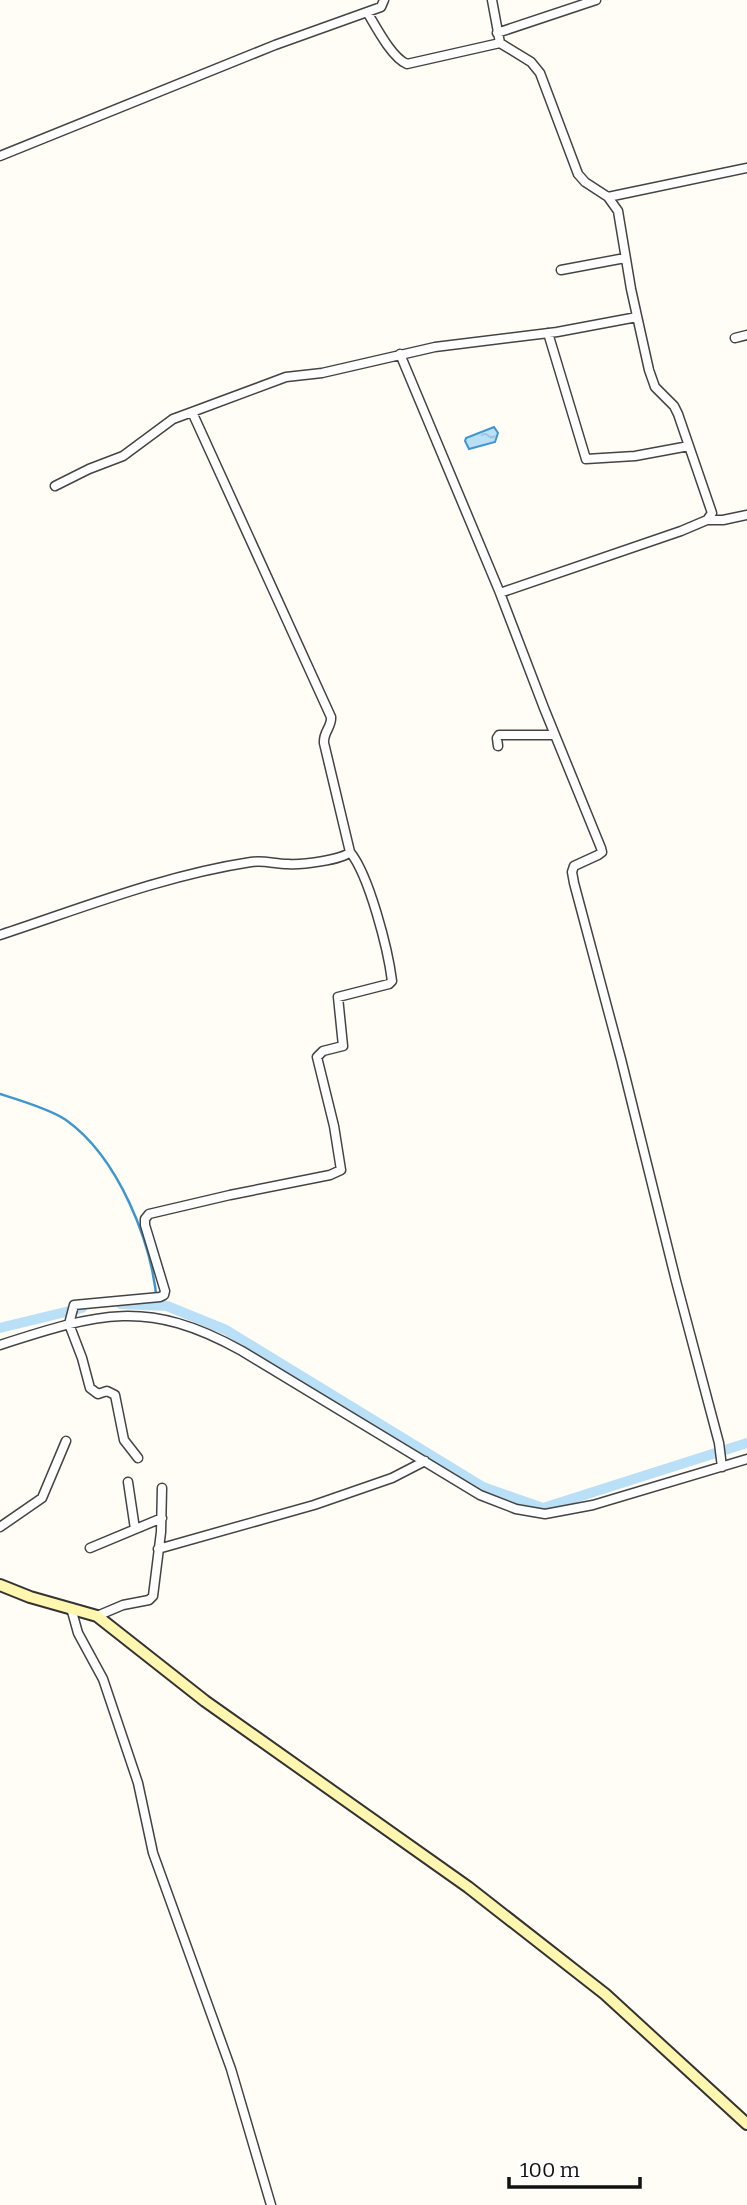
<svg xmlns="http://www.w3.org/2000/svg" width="747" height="2205" font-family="Bitter,serif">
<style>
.water{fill:url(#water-ripples);stroke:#3f96cf;stroke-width:2}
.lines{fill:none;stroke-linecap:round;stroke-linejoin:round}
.stream{stroke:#3f96cf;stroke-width:2.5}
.canal{stroke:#b9e0f7;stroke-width:10}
.street-casing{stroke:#444;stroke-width:11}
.secondary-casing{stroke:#333;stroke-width:14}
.street{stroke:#fff;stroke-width:8}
.secondary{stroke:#fff6b0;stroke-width:10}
</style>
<defs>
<pattern id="water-ripples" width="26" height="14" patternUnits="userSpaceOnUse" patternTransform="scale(1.75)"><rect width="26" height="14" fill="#b9e0f7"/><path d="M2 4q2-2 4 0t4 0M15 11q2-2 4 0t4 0" fill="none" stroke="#9ebfd3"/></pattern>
</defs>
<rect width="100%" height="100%" fill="#fffdf5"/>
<path class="water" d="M 494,427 L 498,433 L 495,442 L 469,449 L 465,441 L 466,438 Z"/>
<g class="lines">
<path class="stream" d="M 0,1094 C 19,1100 50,1109 66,1120 C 118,1157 153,1243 157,1305"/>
<path class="canal" d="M 121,1304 L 167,1306 L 226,1330 L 483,1487 L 543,1508 L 747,1443
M 0,1328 L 82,1308"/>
<g class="street-casing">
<path id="street" d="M 492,0 L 500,43 L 531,62 L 540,73 L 578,174 L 585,182 L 608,197 L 618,211 L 631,289 L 649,370 L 655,387 L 674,406 L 678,414 L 712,513 L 707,520 L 681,531 L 500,593
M 367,12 C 376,27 392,58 407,64 L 500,43
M 497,33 L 596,0
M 0,156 L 275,45 L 381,7 L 384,0
M 608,197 L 747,168
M 561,270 L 625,258
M 548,333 L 586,459 L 635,456 L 689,446
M 735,338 L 747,335
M 400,354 L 500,593 L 544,708 L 601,848 L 602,852 L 598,855 L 574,866 L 572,872 L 574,883 L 621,1059 L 676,1281 L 719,1443 L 722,1467
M 55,486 L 89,469 L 123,456 L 173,419 L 192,412
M 707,520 L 723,520 L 747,515
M 498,746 L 497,738 L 499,735 L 554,735
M 0,935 C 82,908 165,875 251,862 C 264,860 275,864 288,864 C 301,865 342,860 350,852 L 324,743 C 323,732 332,727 331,717 L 192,412 L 286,377 L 322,373 L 435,347 L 557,332 L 637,317
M 0,1345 C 99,1313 147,1298 242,1351 L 480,1495 L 516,1509 L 545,1514 L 593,1505 L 747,1459
M 138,1458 L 124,1440 L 115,1395 L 107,1391 L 98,1394 L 90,1388 L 82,1358 L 69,1324 L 74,1305 L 160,1297 L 164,1295 L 165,1291 L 145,1225 L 145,1219 L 149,1214 L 230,1195 L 330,1175 L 341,1170 L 334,1126 L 317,1057 L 323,1051 L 343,1046 L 338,997 L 389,984 L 392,981 C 388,949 369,875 350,852
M 128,1482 L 135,1529
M 0,1527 L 42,1498 L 66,1441
M 90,1548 L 162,1518
M 158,1549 L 314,1505 L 392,1478 L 425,1461
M 71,1608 L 78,1633 L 103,1679 L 138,1783 L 153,1853 L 231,2069 L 271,2205
M 97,1616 L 123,1605 L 149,1600 L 153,1596 L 161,1532 L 162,1488"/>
</g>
<g class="secondary-casing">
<path id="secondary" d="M 0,1585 L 30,1597 L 97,1616 L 205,1701 L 468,1887 L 605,1994 L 747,2124"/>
</g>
<use href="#street" class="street"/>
<use href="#secondary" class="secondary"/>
</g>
<path d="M509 2177v10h131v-10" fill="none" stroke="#111111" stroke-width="3.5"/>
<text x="520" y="2177" font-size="21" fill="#111111" stroke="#ffffff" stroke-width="5" paint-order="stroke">100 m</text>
</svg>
